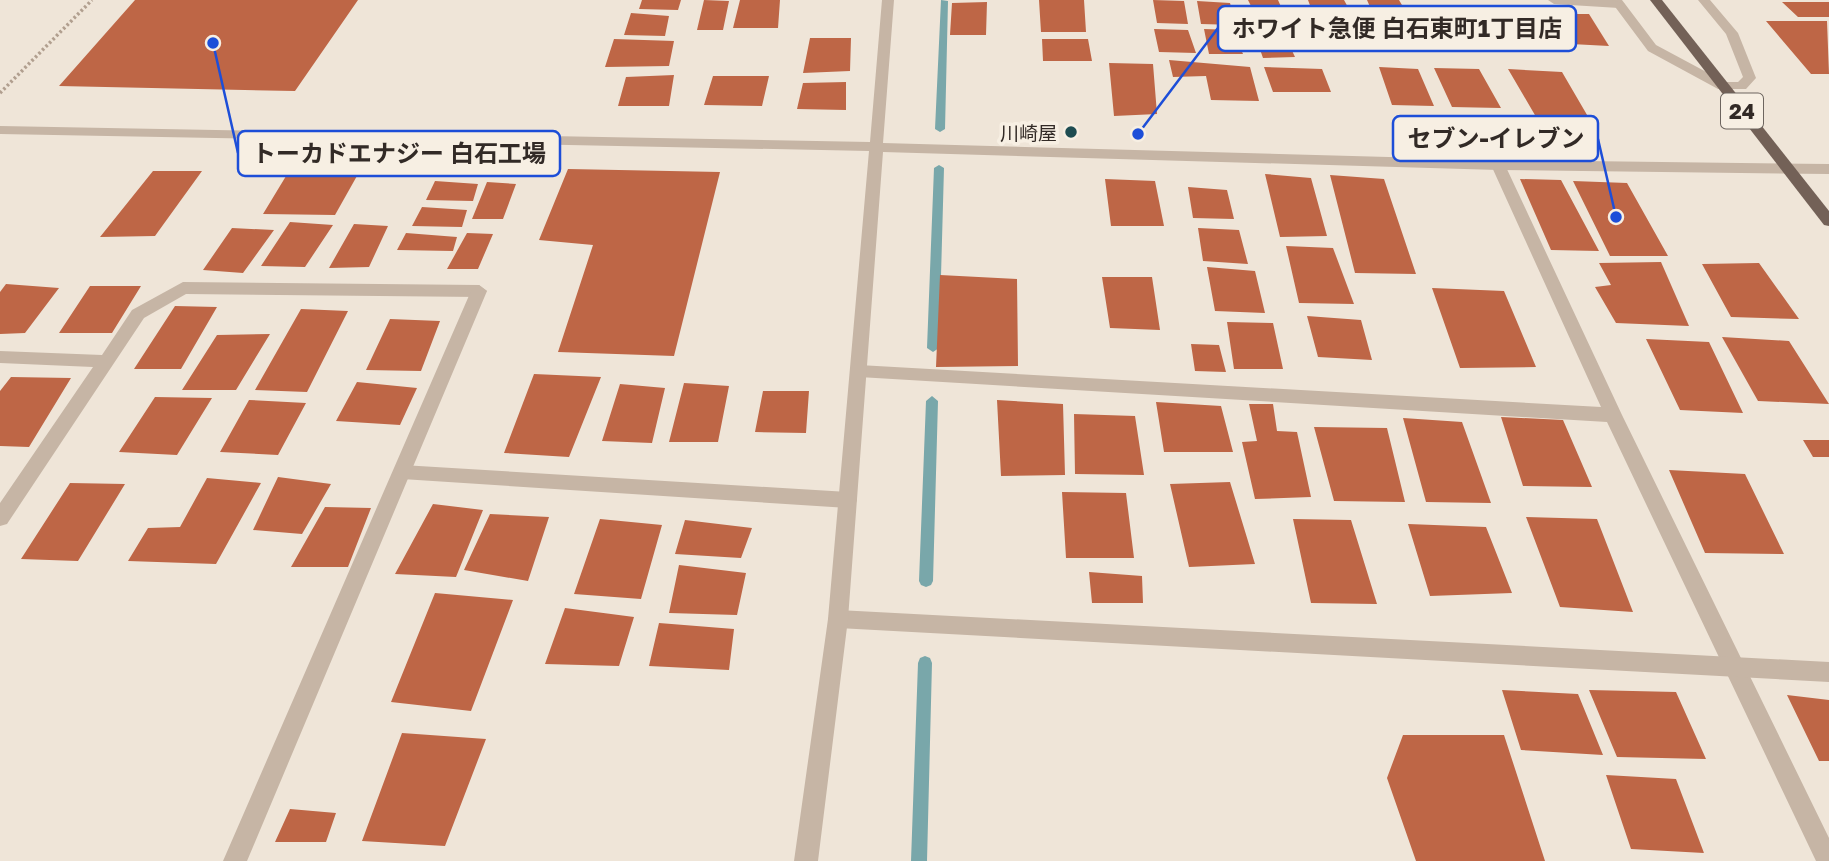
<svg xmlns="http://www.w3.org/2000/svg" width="1829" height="861" font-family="'Golos Text','Noto Sans JP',sans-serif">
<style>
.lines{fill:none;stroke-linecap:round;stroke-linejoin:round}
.stream{fill:#79a7aa;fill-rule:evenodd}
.building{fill:#be6646}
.path{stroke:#b19f8f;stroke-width:3.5;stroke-dasharray:2.5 2.5;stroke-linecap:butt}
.service{fill:#c6b5a5;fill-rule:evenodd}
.minor{fill:#c6b5a5;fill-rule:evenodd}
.tertiary{fill:#c6b5a5;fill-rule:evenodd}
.primary{fill:#736157;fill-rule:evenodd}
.poi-dot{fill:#1e4c51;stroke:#f7efe3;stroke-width:2.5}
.labels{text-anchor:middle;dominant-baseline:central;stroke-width:7;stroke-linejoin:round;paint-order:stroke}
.far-poi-label{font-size:19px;fill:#322a26;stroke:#f7efe3;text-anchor:end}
.shield{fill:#f7efe3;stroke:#6d655f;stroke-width:2}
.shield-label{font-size:21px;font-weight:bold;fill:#322a26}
.leader{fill:none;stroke:#1d4ed8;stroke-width:2.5}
.callout-dot{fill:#1d4ed8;stroke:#f7efe3;stroke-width:2.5}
.callout{fill:#f7efe3;stroke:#1d4ed8;stroke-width:2.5}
.callout-label{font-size:24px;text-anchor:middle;font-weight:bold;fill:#322a26}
</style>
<rect width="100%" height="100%" fill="#efe5d8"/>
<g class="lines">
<path class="stream" d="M 941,0 L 948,1 L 945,129 L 940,132 L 935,129 Z
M 939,165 L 944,168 L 939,348 L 933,352 L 927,348 L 934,168 Z
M 932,396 L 938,401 L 933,581 L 931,585 L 926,587 L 921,585 L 919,581 L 926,401 Z
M 925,656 L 930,658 L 932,663 L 927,861 L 911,861 L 918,663 L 920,658 Z"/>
</g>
<path class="building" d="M 135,0 L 358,0 L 295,91 L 59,86 Z
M 642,0 L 681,0 L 678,10 L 639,9 Z
M 704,0 L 729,1 L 723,30 L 697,30 Z
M 740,0 L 780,0 L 778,28 L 733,28 Z
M 1039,0 L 1084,0 L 1086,32 L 1041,32 Z
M 1153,0 L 1184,1 L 1188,24 L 1157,23 Z
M 1248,0 L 1278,0 L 1282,9 L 1252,8 Z
M 1308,0 L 1344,0 L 1367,42 L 1323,40 Z
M 1367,0 L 1399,0 L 1419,34 L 1382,34 Z
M 1197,1 L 1230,3 L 1236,25 L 1201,24 Z
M 987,2 L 986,35 L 950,35 L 952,3 Z
M 1782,2 L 1829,2 L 1829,17 L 1798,17 Z
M 631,13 L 669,16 L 665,36 L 624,35 Z
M 1553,14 L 1589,14 L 1609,46 L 1571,44 Z
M 1766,21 L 1827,21 L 1829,74 L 1811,74 Z
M 1154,29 L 1188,30 L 1196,53 L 1159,52 Z
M 1204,29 L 1233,30 L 1243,54 L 1209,54 Z
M 810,38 L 851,38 L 850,71 L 803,73 Z
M 1256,38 L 1286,38 L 1295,57 L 1263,58 Z
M 614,39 L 674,41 L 669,66 L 605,67 Z
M 1042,39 L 1088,39 L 1092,61 L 1043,61 Z
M 1169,60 L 1250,67 L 1259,101 L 1211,100 L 1206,76 L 1173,77 Z
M 1109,63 L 1153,64 L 1157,114 L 1114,116 Z
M 1264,67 L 1322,69 L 1331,92 L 1273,92 Z
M 1379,67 L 1418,69 L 1434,106 L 1392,105 Z
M 1434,68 L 1479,69 L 1501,108 L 1452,107 Z
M 1508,69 L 1562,72 L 1590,120 L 1539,122 Z
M 674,75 L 669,106 L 618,106 L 626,77 Z
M 713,76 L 769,76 L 762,106 L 704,105 Z
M 846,82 L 846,110 L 797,109 L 803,83 Z
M 371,151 L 335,215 L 263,214 L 300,153 Z
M 447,157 L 492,158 L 486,177 L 439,177 Z
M 568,169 L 720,172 L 674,356 L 558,352 L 593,245 L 539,240 Z
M 153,171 L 202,171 L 155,236 L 100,237 Z
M 1265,174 L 1311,178 L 1327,236 L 1280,237 Z
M 1330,175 L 1384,179 L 1416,274 L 1355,273 Z
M 1105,179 L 1155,181 L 1164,226 L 1111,226 Z
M 1520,179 L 1561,180 L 1599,251 L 1551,250 Z
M 435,181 L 478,184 L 473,201 L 426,200 Z
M 1573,181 L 1627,183 L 1668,256 L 1610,256 Z
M 487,182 L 516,184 L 503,219 L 472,219 Z
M 1188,187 L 1227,190 L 1234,219 L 1193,218 Z
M 422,207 L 467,210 L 462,227 L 412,226 Z
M 290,222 L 333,225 L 305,267 L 261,266 Z
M 354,224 L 388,226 L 369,267 L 329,268 Z
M 232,228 L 274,230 L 243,273 L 203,270 Z
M 1198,228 L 1239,230 L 1248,264 L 1203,261 Z
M 406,233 L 457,237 L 453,251 L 397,250 Z
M 467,233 L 493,234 L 478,269 L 447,269 Z
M 1286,246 L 1333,248 L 1354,304 L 1299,303 Z
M 1661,262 L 1689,326 L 1616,323 L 1595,287 L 1611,285 L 1599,263 Z
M 1759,263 L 1799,319 L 1731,317 L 1702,264 Z
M 1207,267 L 1255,271 L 1265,313 L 1215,311 Z
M 940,275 L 1017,279 L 1018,366 L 936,367 Z
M 1102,277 L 1152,277 L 1160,330 L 1110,328 Z
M 6,284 L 59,288 L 25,333 L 0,334 L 0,292 Z
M 90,286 L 141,286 L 112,333 L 59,333 Z
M 1432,288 L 1504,291 L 1536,367 L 1460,368 Z
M 175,306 L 217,307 L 181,369 L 134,369 Z
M 301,309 L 348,311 L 307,392 L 255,390 Z
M 1307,316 L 1361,320 L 1372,360 L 1318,357 Z
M 390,319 L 440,321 L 421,371 L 366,370 Z
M 1227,322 L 1273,323 L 1283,369 L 1234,369 Z
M 270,334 L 236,390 L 182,390 L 217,335 Z
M 1722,337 L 1789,341 L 1829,404 L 1758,401 Z
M 1646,339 L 1709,342 L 1743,413 L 1680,410 Z
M 1191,344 L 1219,345 L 1226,372 L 1195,371 Z
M 534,374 L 601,377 L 569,457 L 504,453 Z
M 11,377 L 71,378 L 29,447 L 0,446 L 0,391 Z
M 357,382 L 417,388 L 400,425 L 336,421 Z
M 684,383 L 729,386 L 718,442 L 669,442 Z
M 620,384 L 665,388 L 652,443 L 602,441 Z
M 763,391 L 809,391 L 806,433 L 755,432 Z
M 155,397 L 212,398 L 177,455 L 119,452 Z
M 249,400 L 306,403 L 278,455 L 220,452 Z
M 997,400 L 1063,404 L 1065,475 L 1001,476 Z
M 1156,402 L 1221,406 L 1233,452 L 1164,452 Z
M 1249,404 L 1273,404 L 1277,431 L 1297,432 L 1311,497 L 1255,499 L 1242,442 L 1257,441 Z
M 1074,414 L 1135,416 L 1144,475 L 1075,474 Z
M 1501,417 L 1563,420 L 1592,487 L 1523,486 Z
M 1403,418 L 1462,422 L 1491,503 L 1426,502 Z
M 1314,427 L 1387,428 L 1405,502 L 1334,501 Z
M 1803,440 L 1829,440 L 1829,457 L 1813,457 Z
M 1669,470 L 1745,474 L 1784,554 L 1705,553 Z
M 278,477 L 331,484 L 302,534 L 253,530 Z
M 207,478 L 261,483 L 216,564 L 128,561 L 148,528 L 180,527 Z
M 1230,482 L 1255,564 L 1189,567 L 1170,484 Z
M 70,483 L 125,484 L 78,561 L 21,559 Z
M 1062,492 L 1126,493 L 1134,558 L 1066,558 Z
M 433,504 L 483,510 L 456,577 L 395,574 Z
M 325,507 L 371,508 L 348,567 L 291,567 Z
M 490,514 L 549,517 L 528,581 L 464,570 Z
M 1526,517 L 1597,519 L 1633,612 L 1560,607 Z
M 600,519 L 662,525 L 641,599 L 574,594 Z
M 1293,519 L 1351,520 L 1377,604 L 1311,603 Z
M 685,520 L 752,528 L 741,558 L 675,554 Z
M 1408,524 L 1486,527 L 1512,593 L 1430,596 Z
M 679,565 L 746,573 L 737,615 L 669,613 Z
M 1089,572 L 1142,576 L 1143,603 L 1092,603 Z
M 435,593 L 513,600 L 471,711 L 391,702 Z
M 565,608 L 634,617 L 619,666 L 545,664 Z
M 659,623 L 734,629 L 729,670 L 649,666 Z
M 1502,690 L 1578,694 L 1603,755 L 1521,750 Z
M 1589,690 L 1676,692 L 1706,759 L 1617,757 Z
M 1787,695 L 1829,700 L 1829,761 L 1819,761 Z
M 402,733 L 486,739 L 445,846 L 362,841 Z
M 1403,735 L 1504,735 L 1545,861 L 1416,861 L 1387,778 Z
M 1606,775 L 1676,779 L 1704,853 L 1631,849 Z
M 290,809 L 336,813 L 326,842 L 275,842 Z"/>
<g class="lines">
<path class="path" d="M 0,93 L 92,0"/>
<path class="service" d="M 1610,0 L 1622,0 L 1656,45 L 1725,82 L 1738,82 L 1743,77 L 1726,34 L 1698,0 L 1710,0 L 1738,33 L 1756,78 L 1746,89 L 1718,89 L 1648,51 Z
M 1498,160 L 1505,165 L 1622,415 L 1829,838 L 1829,861 L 1816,861 L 1607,422 L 859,377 L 853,376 L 851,371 L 853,366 L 859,365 L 1601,407 L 1491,165 Z
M 183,282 L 479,285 L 487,291 L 479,297 L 186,294 L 144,318 L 7,524 L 0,526 L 0,503 L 93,367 L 0,363 L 0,351 L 102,355 L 132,310 Z
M 402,465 L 848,492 L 855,495 L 857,500 L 855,505 L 848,508 L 402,479 L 396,477 L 393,472 L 396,467 Z"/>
<path class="minor" d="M 1548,0 L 1612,0 L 1625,4 L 1619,8 L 1554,4 Z
M 0,126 L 273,131 L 280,135 L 273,139 L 0,134 Z
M 479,285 L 487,291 L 247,861 L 223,861 L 471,291 Z
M 838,610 L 1829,662 L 1829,682 L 838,628 L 831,625 L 828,619 L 831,613 Z"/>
<path class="tertiary" d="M 882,0 L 894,0 L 883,143 L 1498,160 L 1829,164 L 1829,174 L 1498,170 L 883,152 L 848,619 L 818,861 L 794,861 L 828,619 L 869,151 L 273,139 L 266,135 L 273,131 L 870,142 Z"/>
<path class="primary" d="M 1650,0 L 1662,0 L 1829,211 L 1829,226 L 1824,225 Z"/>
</g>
<circle class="poi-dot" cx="1071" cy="132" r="7"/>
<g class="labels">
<g class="far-poi-label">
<text x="1057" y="132">川崎屋</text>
</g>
<rect class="shield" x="1721" y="93.5" width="42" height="35" rx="5"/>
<g class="shield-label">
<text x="1742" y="111">24</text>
</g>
</g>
<path class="leader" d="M1138 134L1218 28M1616 217L1598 139M213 43L238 153"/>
<g class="callout-dot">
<circle cx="1138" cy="134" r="7"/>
<circle cx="1616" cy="217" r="7"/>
<circle cx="213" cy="43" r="7"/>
</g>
<g class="callout">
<rect x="1218" y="6" width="358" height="45" rx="7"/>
<rect x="1393" y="116" width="205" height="45" rx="7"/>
<rect x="238" y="131" width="322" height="45" rx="7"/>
</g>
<g class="callout-label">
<text x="1397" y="37">ホワイト急便 白石東町1丁目店</text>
<text x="1496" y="147">セブン-イレブン</text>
<text x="399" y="162">トーカドエナジー 白石工場</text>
</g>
</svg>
